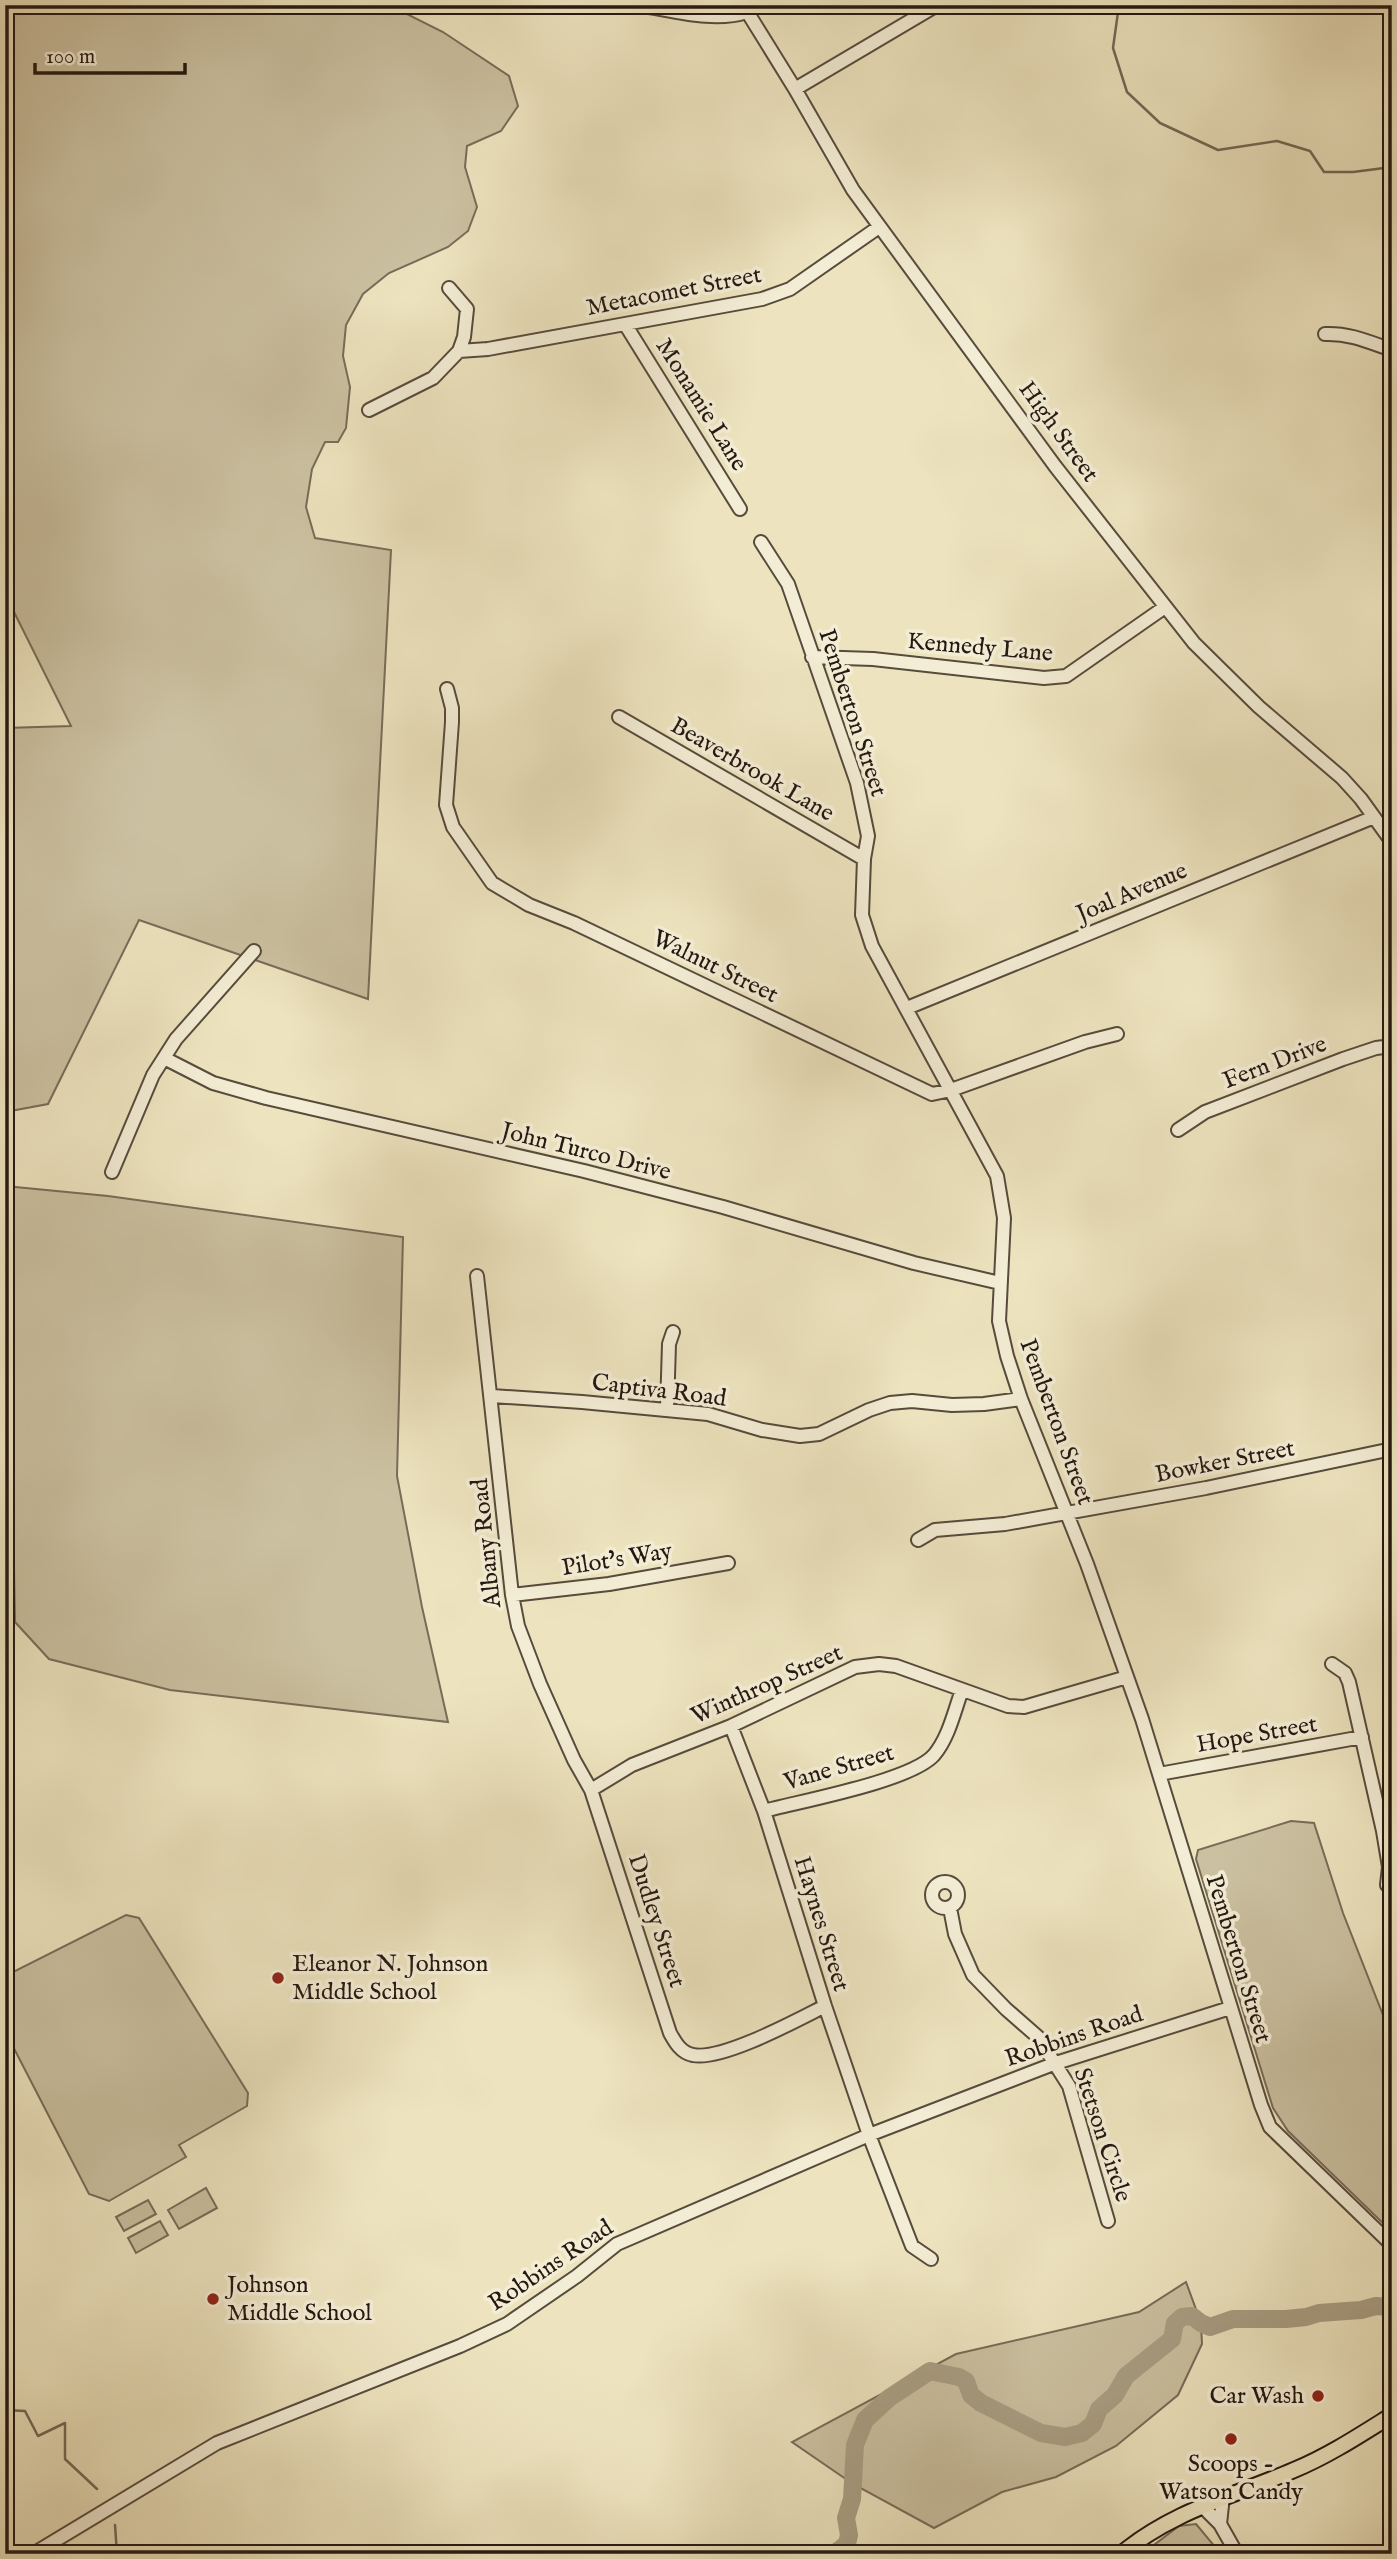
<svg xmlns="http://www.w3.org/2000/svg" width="1397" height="2559" font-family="'IM FELL English',serif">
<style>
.green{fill:#cbc1a1;stroke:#786c59;stroke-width:2}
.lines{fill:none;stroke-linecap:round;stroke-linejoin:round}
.stream{stroke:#746956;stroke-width:2.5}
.river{stroke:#a99f84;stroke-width:18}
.minor-casing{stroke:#574b3c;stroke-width:16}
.major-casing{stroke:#251811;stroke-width:18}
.minor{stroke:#f3edd5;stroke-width:12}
.major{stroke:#ede4bf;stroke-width:14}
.poi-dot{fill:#8f2418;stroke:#f3edd5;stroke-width:2.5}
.labels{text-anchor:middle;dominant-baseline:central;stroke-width:7;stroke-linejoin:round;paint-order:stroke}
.street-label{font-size:24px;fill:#251811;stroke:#f3edd5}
.poi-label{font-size:24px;fill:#251811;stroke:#f3edd5;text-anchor:start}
</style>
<rect width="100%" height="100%" fill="#ede4bf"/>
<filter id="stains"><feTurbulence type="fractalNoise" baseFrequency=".00286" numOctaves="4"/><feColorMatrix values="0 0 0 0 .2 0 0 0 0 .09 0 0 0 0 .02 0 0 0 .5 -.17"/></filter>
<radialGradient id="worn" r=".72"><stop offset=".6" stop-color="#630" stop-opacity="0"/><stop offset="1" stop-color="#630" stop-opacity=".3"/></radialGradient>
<path class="green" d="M 5,5 L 389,5 L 443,32 L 509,76 L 518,106 L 501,131 L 467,146 L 465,167 L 477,207 L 468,231 L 448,247 L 389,273 L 363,294 L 346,325 L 343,356 L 350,387 L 346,428 L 338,442 L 325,442 L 312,469 L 306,507 L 315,538 L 391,550 L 368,999 L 139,920 L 48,1104 L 5,1112 L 5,973 L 8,972 L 5,959 L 5,728 L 71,726 L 5,594 Z
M 5,1186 L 108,1196 L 403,1237 L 397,1476 L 422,1607 L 448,1722 L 170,1690 L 49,1659 L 15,1622 L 14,1566 L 5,1565 Z
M 1291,1821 L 1314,1823 L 1343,1913 L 1392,2038 L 1392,2232 L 1288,2131 L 1273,2108 L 1196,1859 L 1198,1850 Z
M 126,1915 L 139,1918 L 248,2093 L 247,2106 L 179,2145 L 186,2157 L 109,2201 L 89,2194 L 5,2031 L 5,1976 Z
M 206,2188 L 217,2208 L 179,2229 L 168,2210 Z
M 148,2200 L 156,2214 L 124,2231 L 116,2217 Z
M 160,2221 L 168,2235 L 136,2253 L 128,2238 Z
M 1186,2282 L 1201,2323 L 1202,2344 L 1178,2395 L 1116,2446 L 1056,2477 L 1002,2492 L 934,2528 L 853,2484 L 792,2442 L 956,2354 L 1139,2312 Z
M 1196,2524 L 1221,2554 L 1142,2554 L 1179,2526 Z"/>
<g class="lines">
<path class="stream" d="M 1119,5 L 1113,48 L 1127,92 L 1160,123 L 1218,150 L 1277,141 L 1310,151 L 1324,172 L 1353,172 L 1392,167
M 5,2410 L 25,2411 L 38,2436 L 65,2423 L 65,2459 L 97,2489
M 115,2525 L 117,2554"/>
<path class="river" d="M 834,2554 L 847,2544 L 849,2535 L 846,2518 L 852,2499 L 855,2445 L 865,2420 L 889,2398 L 930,2371 L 959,2377 L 966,2381 L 971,2395 L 981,2403 L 1041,2433 L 1065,2437 L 1082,2433 L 1093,2424 L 1099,2409 L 1115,2395 L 1126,2376 L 1172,2339 L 1175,2323 L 1182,2317 L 1192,2316 L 1201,2323 L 1210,2327 L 1233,2319 L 1286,2319 L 1306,2317 L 1319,2313 L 1361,2310 L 1376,2306 L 1392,2307"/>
<g class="minor-casing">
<path id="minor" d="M 637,5 C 672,10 713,23 747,12
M 743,5 L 795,89 L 853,190 L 1055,466 L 1194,643 L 1259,707 L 1342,778 L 1361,799 L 1392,842
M 795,89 L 937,5
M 449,288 L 467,309 L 464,337 L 459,351
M 625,324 L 740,509
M 1325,334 C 1350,333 1369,342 1392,350
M 369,410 L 433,378 L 459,351 L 488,349 L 762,299 L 790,289 L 879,227
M 761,542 L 788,584 L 857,783 L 868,836 L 864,859 L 862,915 L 872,946 L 997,1176 L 1004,1218 L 999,1321 L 1007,1356 L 1021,1399 L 1087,1564 L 1142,1719 L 1261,2105 L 1270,2127 L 1392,2245
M 812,657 L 873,659 L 1044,678 L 1066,676 L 1165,607
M 447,689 L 452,708 L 452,722 L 446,805 L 453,827 L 492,883 L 529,905 L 574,923 L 932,1094 L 951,1090 L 1085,1042 L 1117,1034
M 619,717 L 864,859
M 907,1008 L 1374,817
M 164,1058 L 213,1083 L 266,1098 L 584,1171 L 723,1207 L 914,1263 L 1000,1283
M 1178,1130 L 1205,1112 L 1343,1059 L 1376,1048 L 1392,1046
M 112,1172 L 153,1075 L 176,1039 L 254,951
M 477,1276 L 512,1595 L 518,1626 L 540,1684 L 574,1760 L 591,1790 L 670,2033 C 675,2042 681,2053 693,2055 C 722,2061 797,2020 825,2006
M 492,1396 L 582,1402 L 708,1414 L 762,1430 L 800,1436 L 819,1434 L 869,1410 L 890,1403 L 912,1401 L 952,1405 L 984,1404 L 1021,1399
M 667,1409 L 669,1344 L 673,1332
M 918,1540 L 935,1530 L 1005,1524 L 1206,1488 L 1392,1449
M 512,1595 L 609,1584 L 728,1563
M 1332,1664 L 1345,1673 L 1349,1682 L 1383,1831 L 1389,1867 L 1387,1885
M 731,1726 L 764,1811 L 825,2006 L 869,2135 L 912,2246 L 931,2259
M 1159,1774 L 1362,1737
M 591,1790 L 632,1765 L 731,1726 L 855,1667 L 879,1664 L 896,1666 L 1008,1706 L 1024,1707 L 1127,1677
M 764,1811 C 801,1801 911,1781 934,1755 C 949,1737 954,1712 962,1690
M932 1895a13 13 0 1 1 26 0a13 13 0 1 1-26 0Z
M 950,1908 L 955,1934 L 973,1975 L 1006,2009 L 1038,2037 L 1069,2086 L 1108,2221
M 1201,2505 L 1220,2524 L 1223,2496
M 1220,2524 L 1237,2554
M 33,2554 L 217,2443 L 460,2346 L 507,2324 L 577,2276 L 617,2244 L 869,2135 L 1056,2063 L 1230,2008"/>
</g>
<g class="major-casing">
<path id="major" d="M 1121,2554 C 1172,2511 1234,2496 1294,2470 C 1328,2456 1360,2435 1392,2415"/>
</g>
<use href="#minor" class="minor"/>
<use href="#major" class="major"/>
</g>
<g class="poi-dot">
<circle cx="278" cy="1978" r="7"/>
<circle cx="213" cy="2299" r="7"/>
<circle cx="1318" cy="2396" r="7"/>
<circle cx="1231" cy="2439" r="7"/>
</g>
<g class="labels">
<g class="street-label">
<text transform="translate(674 292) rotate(-11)">Metacomet Street</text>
<text transform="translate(701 405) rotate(58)">Monamie Lane</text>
<text transform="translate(1058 432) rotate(54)">High Street</text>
<text transform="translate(980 648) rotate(5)">Kennedy Lane</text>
<text transform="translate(852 713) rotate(72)">Pemberton Street</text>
<text transform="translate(752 770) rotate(30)">Beaverbrook Lane</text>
<text transform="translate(1132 893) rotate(-23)">Joal Avenue</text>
<text transform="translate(715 967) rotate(26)">Walnut Street</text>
<text transform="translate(1275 1063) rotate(-21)">Fern Drive</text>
<text transform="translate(586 1152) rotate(14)">John Turco Drive</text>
<text transform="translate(659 1391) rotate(7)">Captiva Road</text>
<text transform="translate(1056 1422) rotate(70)">Pemberton Street</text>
<text transform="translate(1225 1462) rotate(-11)">Bowker Street</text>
<text transform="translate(487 1543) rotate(-96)">Albany Road</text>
<text transform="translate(617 1560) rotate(-9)">Pilot's Way</text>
<text transform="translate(767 1685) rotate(-24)">Winthrop Street</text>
<text transform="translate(1257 1735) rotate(-10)">Hope Street</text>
<text transform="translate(839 1768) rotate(-16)">Vane Street</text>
<text transform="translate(656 1921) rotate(72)">Dudley Street</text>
<text transform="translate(821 1924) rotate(73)">Haynes Street</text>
<text transform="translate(1238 1959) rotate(73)">Pemberton Street</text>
<text transform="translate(1074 2037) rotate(-19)">Robbins Road</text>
<text transform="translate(1102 2135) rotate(72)">Stetson Circle</text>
<text transform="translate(551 2266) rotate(-34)">Robbins Road</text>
</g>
<g class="poi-label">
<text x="292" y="1964">Eleanor N. Johnson<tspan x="292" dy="28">Middle School</tspan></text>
<text x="227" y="2285">Johnson<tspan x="227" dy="28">Middle School</tspan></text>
<text x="1304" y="2396" text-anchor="end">Car Wash</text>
<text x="1231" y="2464" text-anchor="middle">Scoops -<tspan x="1231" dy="28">Watson Candy</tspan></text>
</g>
</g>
<rect width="1397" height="2559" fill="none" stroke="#ede4bf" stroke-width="28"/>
<rect x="7" y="7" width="1383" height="2545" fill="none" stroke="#251811" stroke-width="3.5"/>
<rect x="14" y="14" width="1369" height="2531" fill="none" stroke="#251811" stroke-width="2"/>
<path d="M35 63v10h150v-10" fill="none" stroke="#251811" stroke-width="3.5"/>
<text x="46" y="63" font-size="21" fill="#251811" stroke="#f3edd5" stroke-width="5" paint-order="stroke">100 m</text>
<rect width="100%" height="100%" filter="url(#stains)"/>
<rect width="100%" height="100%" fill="url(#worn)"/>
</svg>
